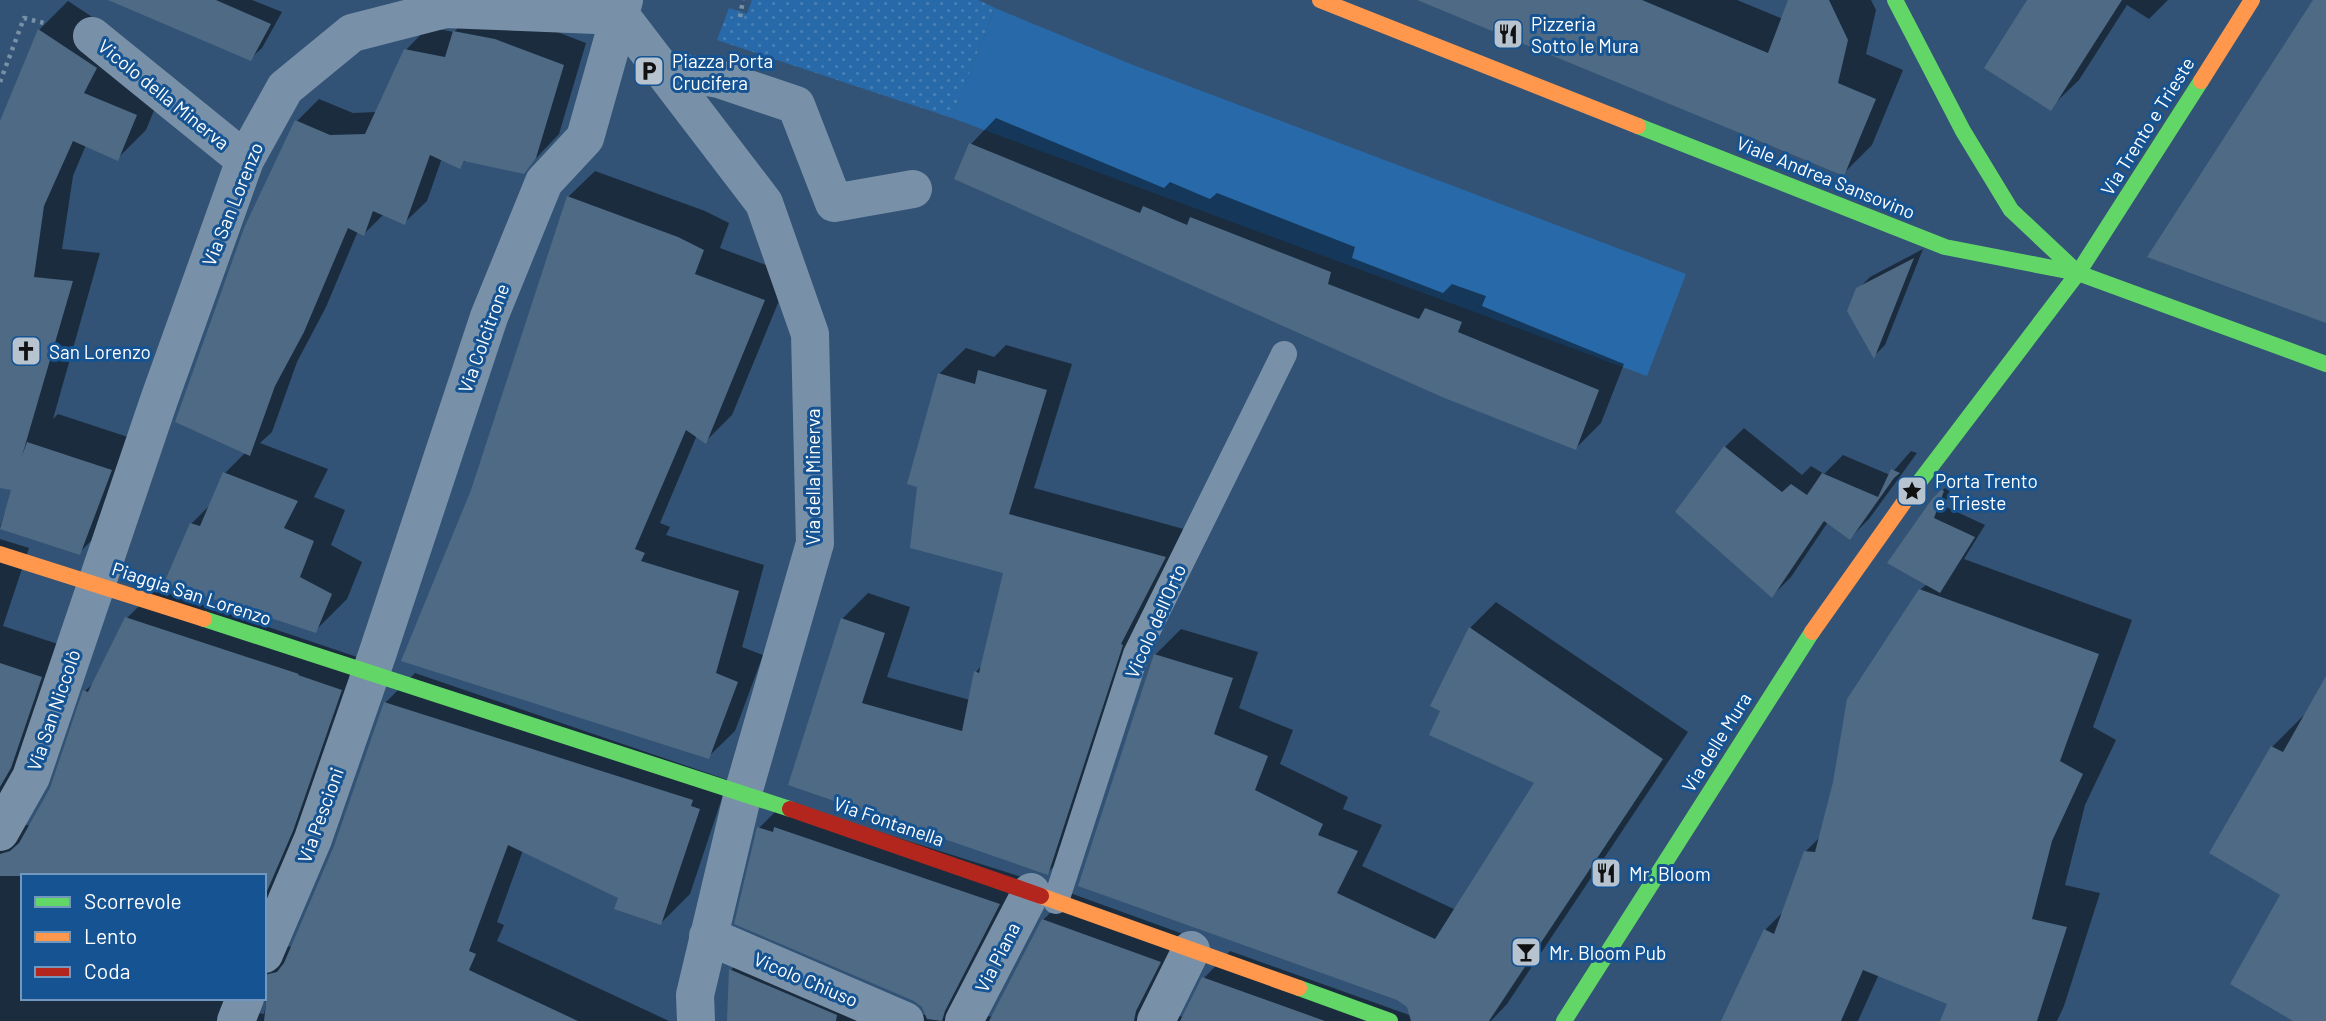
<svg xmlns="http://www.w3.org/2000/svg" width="2326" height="1021" font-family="Barlow,sans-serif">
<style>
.grass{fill:url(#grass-dots)}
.pitch{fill:#286aa9}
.shadow{fill:#0007;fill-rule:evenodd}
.building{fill:#4f6a84}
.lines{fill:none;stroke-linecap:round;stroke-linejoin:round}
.path{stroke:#7991a8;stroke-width:4.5;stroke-dasharray:3.5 5;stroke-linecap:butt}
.lane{stroke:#7991a8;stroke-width:26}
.street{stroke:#7991a8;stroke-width:38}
.fast{stroke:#63d668;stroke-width:16}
.slow{stroke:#ff974d;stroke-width:16}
.jam{stroke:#b3261e;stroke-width:16}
.labels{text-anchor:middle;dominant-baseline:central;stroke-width:6;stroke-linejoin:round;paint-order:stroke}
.poi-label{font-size:19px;fill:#fff;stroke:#155392;text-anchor:start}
.street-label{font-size:19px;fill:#fff;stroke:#155392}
</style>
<defs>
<pattern id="grass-dots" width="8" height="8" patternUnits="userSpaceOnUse" patternTransform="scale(1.75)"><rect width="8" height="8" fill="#286aa9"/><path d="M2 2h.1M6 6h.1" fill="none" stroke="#4880b6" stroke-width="1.8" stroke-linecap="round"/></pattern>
</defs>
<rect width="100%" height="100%" fill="#325375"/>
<path class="grass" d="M 752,0 L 978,0 L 995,8 L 952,118 L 717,40 L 729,8 L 747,14 Z"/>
<path class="pitch" d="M 995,8 L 1133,65 L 1686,274 L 1647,376 L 952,118 Z"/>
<path class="shadow" d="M 112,0 L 252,0 L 282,12 L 262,48 L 250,59 Z
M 1418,0 L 1737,0 L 1783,19 L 1790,0 L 1871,0 L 1876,10 L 1866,54 L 1903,70 L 1872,145 L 1843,174 Z
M 2029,0 L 2168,0 L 2149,19 L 2127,5 L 2079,80 L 2050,108 Z
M 68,1 L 124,38 L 164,86 L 146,130 L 117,159 L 86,145 L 73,176 L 62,249 L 100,253 L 53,419 L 58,414 L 140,441 L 108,524 L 79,553 L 0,527 L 20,469 L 0,440 L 0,126 L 39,30 Z
M 477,9 L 518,17 L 586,43 L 559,134 L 523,172 L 466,160 L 459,167 L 442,158 L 427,201 L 404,223 L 384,214 L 364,234 L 358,231 L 326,307 L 297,362 L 272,432 L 260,443 L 328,469 L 314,497 L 345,510 L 331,545 L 362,562 L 347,599 L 315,631 L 191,524 L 211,504 L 225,473 L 245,453 L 297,121 L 319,99 L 353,113 L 377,112 L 406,50 L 428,27 L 454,32 Z
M 996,118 L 1164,188 L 1170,182 L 1210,199 L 1217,193 L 1355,247 L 1352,258 L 1443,293 L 1452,284 L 1486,296 L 1482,306 L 1624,364 L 1601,423 L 1576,448 L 971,144 Z
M 595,171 L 705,211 L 729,223 L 720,248 L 790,274 L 732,415 L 706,441 L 697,435 L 660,523 L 670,527 L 666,535 L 764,565 L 742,647 L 763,655 L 735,731 L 708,757 L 472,491 L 568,197 Z
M 1923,249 L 1885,345 L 1874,356 L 1858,289 L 1870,277 Z
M 1006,345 L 1072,364 L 1034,488 L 1191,531 L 1074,847 L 1047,873 L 790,784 L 842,619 L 868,593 L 910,607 L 887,677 L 970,700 L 976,672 L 983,664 L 1005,572 L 939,374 L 966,348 L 994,357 Z
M 1744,428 L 1802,475 L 1811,466 L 1824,474 L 1843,455 L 1890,475 L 1911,451 L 1917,453 L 1869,519 L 1850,538 L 1828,522 L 1791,577 L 1772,596 L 1725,447 Z
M 1954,479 L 1944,506 L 1985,525 L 1964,559 L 2132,620 L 2093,727 L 2116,740 L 2085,805 L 2065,885 L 2100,893 L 2064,1006 L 2057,1021 L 1941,1021 L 1949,1003 L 1879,974 L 1858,1021 L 1722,1021 L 1765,930 L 1784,911 L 1805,852 L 1821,836 L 1920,590 L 1927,584 L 1933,500 Z
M 0,539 L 29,548 L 3,626 L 70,648 L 18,822 L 30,826 L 53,785 L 85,691 L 96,681 L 127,618 L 156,589 L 369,661 L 285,946 L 293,947 L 335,847 L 386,702 L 415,673 L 728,780 L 690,894 L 661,923 L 620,897 L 523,850 L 497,922 L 504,925 L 497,941 L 669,1021 L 0,1021 ZM 23,876 L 264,876 L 264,985 L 268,994 L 264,1014 L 257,1013 L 244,998 L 23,998 Z
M 1496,602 L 1688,732 L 1507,1004 L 1491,1021 L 1458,1021 L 1410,1010 L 1155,655 L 1181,629 L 1258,652 L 1239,708 L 1293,730 L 1280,764 L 1348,797 L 1343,809 L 1382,825 L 1362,866 L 1456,910 L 1537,782 L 1470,628 Z
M 2326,679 L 2326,1021 L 2297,1021 L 2283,894 L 2272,747 L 2309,710 Z
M 785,802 L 1025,878 L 981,1015 L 993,1017 L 1043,920 L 1070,893 L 1186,935 L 1174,1015 L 1184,1017 L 1204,978 L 1230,951 L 1426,1021 L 729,1021 L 731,970 L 757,943 L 927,1016 L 924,1007 L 759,828 Z"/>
<path class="building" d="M 108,0 L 216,0 L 271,24 L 251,61 Z
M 1417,0 L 1642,0 L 1768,53 L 1788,0 L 1829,0 L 1848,40 L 1838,83 L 1876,99 L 1844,176 Z
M 2027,0 L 2122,0 L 2051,111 L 1984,68 Z
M 2313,0 L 2326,0 L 2326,323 L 2147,257 Z
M 38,29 L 97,68 L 84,93 L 137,115 L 118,161 L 73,141 L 44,206 L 34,277 L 73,281 L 22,456 L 27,442 L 112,470 L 80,555 L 0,529 L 11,490 L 0,488 L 0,121 Z
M 453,31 L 495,39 L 564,65 L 536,158 L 524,174 L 464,161 L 460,169 L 430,155 L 405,225 L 373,211 L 364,236 L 348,228 L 304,332 L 275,386 L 250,456 L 175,422 L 244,228 L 295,120 L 330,135 L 365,134 L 404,49 L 445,57 Z
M 969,143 L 1140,213 L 1143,206 L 1187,225 L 1190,217 L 1331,272 L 1328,284 L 1419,319 L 1425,308 L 1462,322 L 1458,332 L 1599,390 L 1576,450 L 1442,397 L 954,179 Z
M 567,196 L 678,237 L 704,250 L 695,274 L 765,300 L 706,444 L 686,430 L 635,549 L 645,553 L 641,561 L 739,591 L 716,673 L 738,682 L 709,759 L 401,661 L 471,490 Z
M 1914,258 L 1874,359 L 1847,311 L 1856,288 Z
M 978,370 L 1047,390 L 1009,514 L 1166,557 L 1121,644 L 1123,645 L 1048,875 L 788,785 L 841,618 L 885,633 L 862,703 L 962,731 L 974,671 L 979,673 L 1003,573 L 910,548 L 917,487 L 907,484 L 938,373 L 975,384 Z
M 1724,446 L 1782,492 L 1791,484 L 1807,495 L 1822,473 L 1878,497 L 1891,469 L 1900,473 L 1894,478 L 1850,540 L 1824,521 L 1772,598 L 1675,512 Z
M 223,472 L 298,501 L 284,528 L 314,541 L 300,577 L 332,594 L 316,633 L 164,583 L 190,523 L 200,526 Z
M 1941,490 L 1944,491 L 1934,518 L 1975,537 L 1940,593 L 1887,563 L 1932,499 Z
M 1919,589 L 2099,654 L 2060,761 L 2083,774 L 2052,841 L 2032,919 L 2067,927 L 2037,1021 L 1940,1021 L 1947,1004 L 1863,970 L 1841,1021 L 1721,1021 L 1764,929 L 1774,934 L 1804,851 L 1815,852 L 1833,782 L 1847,699 Z
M 125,617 L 299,674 L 298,675 L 342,690 L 293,831 L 264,898 L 264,876 L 0,876 L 0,854 L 10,851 L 19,843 L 50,788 L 83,690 L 88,692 Z
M 1469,627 L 1663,759 L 1489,1021 L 1411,1021 L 1407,1007 L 1397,1000 L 1078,886 L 1154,654 L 1233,678 L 1214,734 L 1268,756 L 1255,790 L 1323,824 L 1318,835 L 1358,851 L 1337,893 L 1435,939 L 1534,783 L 1429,735 L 1440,711 L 1430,706 Z
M 0,663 L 42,677 L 11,768 L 0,787 Z
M 2326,676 L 2326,1021 L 2293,1021 L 2230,984 L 2280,895 L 2209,853 L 2271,746 L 2283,752 Z
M 384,702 L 693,800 L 691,806 L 700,809 L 661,925 L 614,909 L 618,898 L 508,845 L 469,951 L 476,954 L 469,970 L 578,1021 L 264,1021 L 267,995 L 264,975 L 277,972 L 284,963 L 334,846 Z
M 757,827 L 773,832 L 774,827 L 1000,904 L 945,1011 L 942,1021 L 927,1019 L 922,1007 L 914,1001 L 734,924 Z
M 1042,919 L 1161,962 L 1136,1011 L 1134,1021 L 989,1021 Z
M 729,969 L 837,1015 L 836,1021 L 727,1021 Z
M 1202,977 L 1325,1021 L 1180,1021 Z"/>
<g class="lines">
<path class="path" d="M 740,17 L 743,0
M 0,82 L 24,18 L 48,24"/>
<path class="lane" d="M 1056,901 L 1136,654 L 1284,354"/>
<path class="street" d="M 621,16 L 764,203 L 810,334 L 815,543 L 743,793 L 695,995 L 696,1021
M 92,36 L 245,160
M 661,69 L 719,79 L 796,105 L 834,203 L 913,189
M 0,832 L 31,777 L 159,400 L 245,160 L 285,88 L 352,33 L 445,9 L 621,16
M 708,936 L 905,1021
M 264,954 L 313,839 L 377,655 L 489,317 L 544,182 L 585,138 L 624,0
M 236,1021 L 245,998
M 964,1021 L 1031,892
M 1156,1021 L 1191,950"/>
<path class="fast" d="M 1895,0 L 1963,131 L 2011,210 L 2078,273
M 1638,126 L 1945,247 L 2078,273 L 2326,364
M 1920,481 L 2078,273 L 2201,81
M 204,619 L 790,809
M 1299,988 L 1390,1021
M 1564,1021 L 1812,632"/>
<path class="slow" d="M 1320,0 L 1638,126
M 2201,81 L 2252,0
M 0,554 L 204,619
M 1812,632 L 1912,491
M 1041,896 L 1299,988"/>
<path class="jam" d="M 790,809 L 1041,896"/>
</g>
<defs>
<g id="restaurant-square" transform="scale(1.575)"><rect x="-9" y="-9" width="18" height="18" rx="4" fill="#b7c3cf" stroke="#155392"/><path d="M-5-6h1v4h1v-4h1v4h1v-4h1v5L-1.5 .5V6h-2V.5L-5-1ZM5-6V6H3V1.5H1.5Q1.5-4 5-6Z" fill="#111"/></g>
<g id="parking-square" transform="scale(1.575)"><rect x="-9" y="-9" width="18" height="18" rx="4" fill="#b7c3cf" stroke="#155392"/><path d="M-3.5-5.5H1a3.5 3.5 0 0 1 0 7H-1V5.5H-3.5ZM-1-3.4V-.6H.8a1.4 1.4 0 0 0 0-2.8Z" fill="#111"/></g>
<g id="church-square" transform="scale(1.575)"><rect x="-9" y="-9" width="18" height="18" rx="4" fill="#b7c3cf" stroke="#155392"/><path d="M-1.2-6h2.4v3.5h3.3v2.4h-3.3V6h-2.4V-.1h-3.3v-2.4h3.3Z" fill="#111"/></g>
<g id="sight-square" transform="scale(1.575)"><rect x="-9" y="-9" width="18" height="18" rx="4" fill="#b7c3cf" stroke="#155392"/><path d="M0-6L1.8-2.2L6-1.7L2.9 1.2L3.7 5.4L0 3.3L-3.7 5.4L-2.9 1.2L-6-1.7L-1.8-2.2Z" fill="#111"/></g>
<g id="bar-square" transform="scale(1.575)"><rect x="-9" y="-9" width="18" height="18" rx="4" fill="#b7c3cf" stroke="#155392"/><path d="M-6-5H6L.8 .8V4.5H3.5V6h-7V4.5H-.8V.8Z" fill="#111"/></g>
</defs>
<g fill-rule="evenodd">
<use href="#restaurant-square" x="1508" y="34"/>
<use href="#parking-square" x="649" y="71"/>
<use href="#church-square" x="26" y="351"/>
<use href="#sight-square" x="1912" y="491"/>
<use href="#restaurant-square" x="1606" y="873"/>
<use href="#bar-square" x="1526" y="952"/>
</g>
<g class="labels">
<g class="poi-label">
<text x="1531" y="23">Pizzeria<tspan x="1531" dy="22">Sotto le Mura</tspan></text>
<text x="672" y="60">Piazza Porta<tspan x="672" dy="22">Crucifera</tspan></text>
<text x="49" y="351">San Lorenzo</text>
<text x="1935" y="480">Porta Trento<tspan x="1935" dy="22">e Trieste</tspan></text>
<text x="1629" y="873">Mr. Bloom</text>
<text x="1549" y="952">Mr. Bloom Pub</text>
</g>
<g class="street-label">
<text transform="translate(164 94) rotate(39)">Vicolo della Minerva</text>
<text transform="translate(2147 126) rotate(-58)">Via Trento e Trieste</text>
<text transform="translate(1826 177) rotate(22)">Viale Andrea Sansovino</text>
<text transform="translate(232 204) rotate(-68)">Via San Lorenzo</text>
<text transform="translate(483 338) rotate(-70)">Via Colcitrone</text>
<text transform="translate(812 477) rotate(-90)">Via della Minerva</text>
<text transform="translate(192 593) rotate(18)">Piaggia San Lorenzo</text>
<text transform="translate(1155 621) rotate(-66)">Vicolo dell'Orto</text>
<text transform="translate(53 710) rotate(-71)">Via San Niccolò</text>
<text transform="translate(1716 742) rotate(-58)">Via delle Mura</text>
<text transform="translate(320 815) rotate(-70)">Via Pescioni</text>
<text transform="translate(889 821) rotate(19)">Via Fontanella</text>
<text transform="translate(997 957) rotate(-63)">Via Piana</text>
<text transform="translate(806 979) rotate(23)">Vicolo Chiuso</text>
</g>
</g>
<rect x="21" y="874" width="245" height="126" fill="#155392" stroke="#7398be" stroke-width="2"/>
<rect x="35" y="897" width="35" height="10" fill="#63d668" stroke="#7398be" stroke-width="2"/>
<text x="84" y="909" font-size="21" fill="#ffffff">Scorrevole</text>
<rect x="35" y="932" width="35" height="10" fill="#ff974d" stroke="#7398be" stroke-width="2"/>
<text x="84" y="944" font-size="21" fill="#ffffff">Lento</text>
<rect x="35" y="967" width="35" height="10" fill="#b3261e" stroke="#7398be" stroke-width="2"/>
<text x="84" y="979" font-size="21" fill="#ffffff">Coda</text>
</svg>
